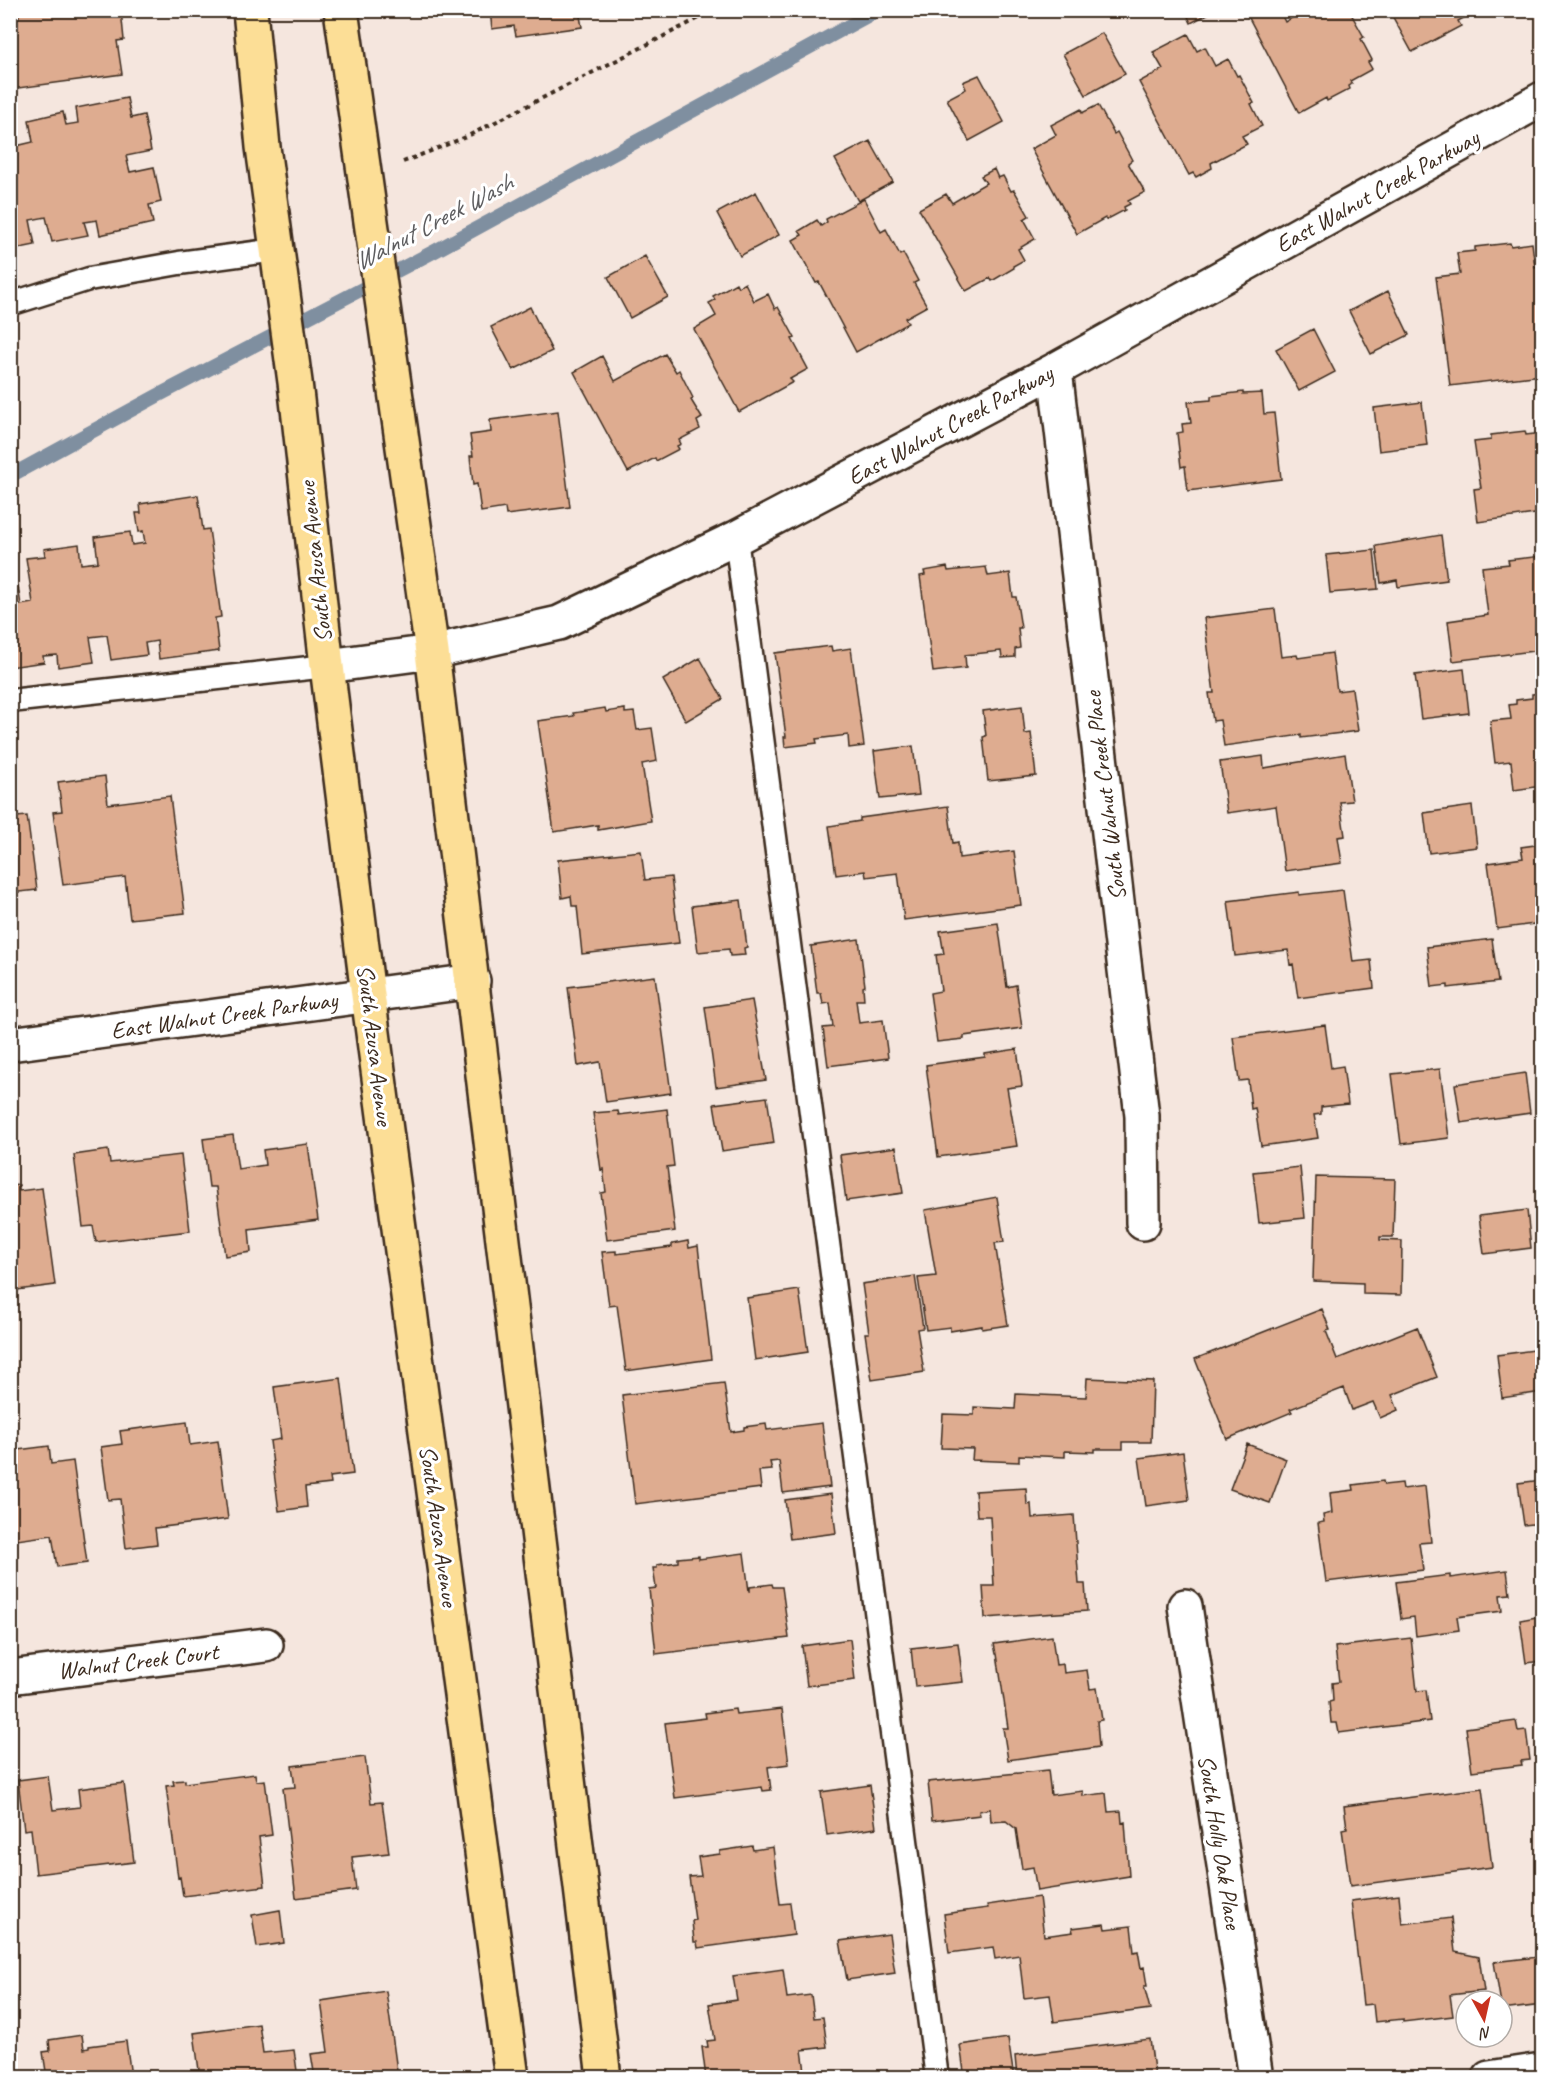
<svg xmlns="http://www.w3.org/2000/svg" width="1553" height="2088" font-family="Caveat,sans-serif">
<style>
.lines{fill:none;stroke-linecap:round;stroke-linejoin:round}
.stream{stroke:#7f8fa0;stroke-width:14}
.building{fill:#deac90;stroke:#3b2a1e;stroke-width:1.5}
.lane-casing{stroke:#3b2a1e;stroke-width:27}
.street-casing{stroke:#3b2a1e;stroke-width:38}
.secondary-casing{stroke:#3b2a1e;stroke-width:38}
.primary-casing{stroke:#3b2a1e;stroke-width:38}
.path{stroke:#3b2a1e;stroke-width:4;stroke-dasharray:4.5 4.5;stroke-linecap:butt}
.lane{stroke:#fff;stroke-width:22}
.street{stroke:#fff;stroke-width:33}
.secondary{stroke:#fff;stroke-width:33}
.primary{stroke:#fcde96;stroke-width:33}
.labels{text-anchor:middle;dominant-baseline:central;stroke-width:6;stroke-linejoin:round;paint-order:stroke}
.street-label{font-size:24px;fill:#3b2a1e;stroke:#fff}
.water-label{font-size:26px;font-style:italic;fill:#5d5d5f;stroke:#fff}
</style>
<rect width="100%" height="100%" fill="#f5e6de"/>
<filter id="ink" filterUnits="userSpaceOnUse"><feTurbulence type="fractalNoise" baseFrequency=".0167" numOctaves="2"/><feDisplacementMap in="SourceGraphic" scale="12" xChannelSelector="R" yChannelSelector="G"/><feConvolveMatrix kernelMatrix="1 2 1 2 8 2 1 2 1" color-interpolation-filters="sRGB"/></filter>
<g filter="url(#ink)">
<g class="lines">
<path class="stream" d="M 10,476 L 157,396 L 435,251 L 878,10"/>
</g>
<path class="building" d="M 18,10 L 121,10 L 124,40 L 117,41 L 122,74 L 11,89 L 10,18 L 19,17 Z
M 490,10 L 579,10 L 582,27 L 516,36 L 514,26 L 492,29 Z
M 1185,10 L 1215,10 L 1191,23 Z
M 1258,10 L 1279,10 L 1285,22 L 1305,10 L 1345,10 L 1347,14 L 1350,12 L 1364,37 L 1361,39 L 1372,60 L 1368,62 L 1372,69 L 1350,81 L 1352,84 L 1349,86 L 1350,89 L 1327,101 L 1326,98 L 1299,113 L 1248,16 Z
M 1389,10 L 1478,10 L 1458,21 L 1461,26 L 1412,52 Z
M 1102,33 L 1125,74 L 1086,95 L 1063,54 Z
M 1188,34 L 1197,51 L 1205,47 L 1215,66 L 1228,59 L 1237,76 L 1239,75 L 1254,103 L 1251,104 L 1262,126 L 1242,136 L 1247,144 L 1211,163 L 1212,168 L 1196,177 L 1193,173 L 1189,175 L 1139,82 L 1163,69 L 1153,52 Z
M 979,75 L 1004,122 L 969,141 L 947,99 L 966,89 L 963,82 Z
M 127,98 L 131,118 L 144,115 L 151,151 L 126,156 L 130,172 L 154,167 L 161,202 L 149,205 L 153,223 L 100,235 L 97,220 L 84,222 L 88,235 L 52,242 L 46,217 L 30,220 L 35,245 L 10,250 L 10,122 L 16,146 L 33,142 L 29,120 L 63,112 L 66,125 L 78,123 L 76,108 Z
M 1098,105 L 1114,134 L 1117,132 L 1132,160 L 1128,163 L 1145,192 L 1128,201 L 1130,204 L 1124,207 L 1125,210 L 1106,220 L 1105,218 L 1077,234 L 1031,149 L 1056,135 L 1051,125 L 1081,109 L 1082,113 Z
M 870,141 L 893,182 L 858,201 L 835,159 Z
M 994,169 L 998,178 L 1003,176 L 1011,191 L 1014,190 L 1029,216 L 1024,219 L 1035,239 L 1018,249 L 1024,260 L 1013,266 L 1014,268 L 992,281 L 990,278 L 966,291 L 919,209 L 946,194 L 952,203 L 986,183 L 981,176 Z
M 756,192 L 779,235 L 740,256 L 717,213 Z
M 864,199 L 881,232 L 886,229 L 900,255 L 903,253 L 918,281 L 914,283 L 927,306 L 905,318 L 908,323 L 856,352 L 819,282 L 816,283 L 793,240 L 802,235 L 799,231 L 817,220 L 821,226 L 827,222 L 826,219 Z
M 1510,243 L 1511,246 L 1532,243 L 1535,267 L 1542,266 L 1542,375 L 1450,386 L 1436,277 L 1460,274 L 1457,253 L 1475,251 L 1475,247 Z
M 645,256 L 668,297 L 630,318 L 608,277 Z
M 736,283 L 738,287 L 745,283 L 754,301 L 768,294 L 775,309 L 778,307 L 795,338 L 792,339 L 808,369 L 790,379 L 793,382 L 739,412 L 694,329 L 716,316 L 709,303 L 715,300 L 713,296 Z
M 1388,291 L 1409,335 L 1371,354 L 1349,311 Z
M 530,307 L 552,351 L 513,370 L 491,327 Z
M 1313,329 L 1335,372 L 1299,391 L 1276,349 Z
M 665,354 L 676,372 L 679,370 L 693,398 L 691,400 L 702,418 L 697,421 L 700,429 L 679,440 L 681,444 L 677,446 L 679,449 L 656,461 L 655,458 L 628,472 L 574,372 L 602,356 L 615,381 Z
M 1243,392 L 1243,394 L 1262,393 L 1264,414 L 1274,413 L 1281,479 L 1188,491 L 1185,466 L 1181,467 L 1177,433 L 1183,432 L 1182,424 L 1191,423 L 1188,402 L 1211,400 L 1211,396 Z
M 1422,402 L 1427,445 L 1379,451 L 1374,408 Z
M 558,411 L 570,507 L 506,515 L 505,508 L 481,512 L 477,484 L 473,485 L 470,456 L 473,456 L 470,435 L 491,432 L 490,420 Z
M 1525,431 L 1526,435 L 1542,433 L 1542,513 L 1478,522 L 1474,489 L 1481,488 L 1474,442 L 1491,440 L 1491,435 Z
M 198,495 L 203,530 L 209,529 L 221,617 L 215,618 L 219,651 L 159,659 L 157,641 L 145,643 L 147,655 L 111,660 L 107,635 L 90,637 L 94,662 L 58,667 L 57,655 L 43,656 L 44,662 L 10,667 L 10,587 L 18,586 L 21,605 L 33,603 L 26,558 L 45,556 L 44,549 L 79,544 L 81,564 L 98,562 L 95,537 L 130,532 L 132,545 L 145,543 L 143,531 L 139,532 L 136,513 L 141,513 L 140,504 Z
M 1441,535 L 1447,580 L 1398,587 L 1397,580 L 1381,583 L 1376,546 Z
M 1374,550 L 1378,589 L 1330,593 L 1326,555 Z
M 1542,556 L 1542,650 L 1453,661 L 1448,621 L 1488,615 L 1482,567 L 1509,564 L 1508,560 Z
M 947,567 L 948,571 L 986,567 L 988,576 L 1010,573 L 1013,597 L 1016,597 L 1021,628 L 1018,628 L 1020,648 L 1015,649 L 1015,657 L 1002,658 L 1001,651 L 965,655 L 966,668 L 933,672 L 920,576 L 925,575 L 924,571 Z
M 1275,609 L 1281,657 L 1297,655 L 1298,658 L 1332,653 L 1337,691 L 1352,689 L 1358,731 L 1301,738 L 1301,735 L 1224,746 L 1220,720 L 1213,721 L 1209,693 L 1214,693 L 1204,618 Z
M 831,646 L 832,651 L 851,648 L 864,746 L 849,748 L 848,735 L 816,739 L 817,743 L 785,747 L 784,737 L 786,737 L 775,653 Z
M 700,658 L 723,699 L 686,721 L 663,680 Z
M 1464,669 L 1469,713 L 1421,719 L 1415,675 Z
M 1542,693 L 1542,786 L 1514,790 L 1511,761 L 1495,763 L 1490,721 L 1511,719 L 1509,705 L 1516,704 L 1516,700 L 1532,698 L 1532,694 Z
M 1022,706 L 1025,734 L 1031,733 L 1036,776 L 988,781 L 983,737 L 986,736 L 983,711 Z
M 605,708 L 606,712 L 625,709 L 625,713 L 634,712 L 637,730 L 652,728 L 657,761 L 642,764 L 651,821 L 598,830 L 598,825 L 554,832 L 538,721 L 574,716 L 573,713 Z
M 913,746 L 919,795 L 880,799 L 874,751 Z
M 1345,754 L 1352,801 L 1340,802 L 1345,836 L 1338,837 L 1342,863 L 1285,871 L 1276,806 L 1227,813 L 1220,762 L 1263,756 L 1264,768 Z
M 105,776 L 108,804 L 170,796 L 185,913 L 130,919 L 125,877 L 63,885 L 53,812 L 62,811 L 58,782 Z
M 10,789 L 14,789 L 17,817 L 27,816 L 37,890 L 10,893 Z
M 948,806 L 953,843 L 958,842 L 959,858 L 1014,851 L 1021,905 L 904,920 L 898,873 L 866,877 L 865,871 L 836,875 L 829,826 L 860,821 L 860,818 Z
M 1472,806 L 1477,847 L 1429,853 L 1424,813 Z
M 1542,838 L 1542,923 L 1497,929 L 1488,863 L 1523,858 L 1521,847 L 1542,844 Z
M 641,851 L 645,880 L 671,877 L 679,943 L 582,954 L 577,906 L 572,906 L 571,896 L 562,898 L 558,860 Z
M 1343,890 L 1353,962 L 1371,960 L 1374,988 L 1298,998 L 1293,964 L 1290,965 L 1288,950 L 1235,956 L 1228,901 L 1299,892 L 1299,895 Z
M 741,900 L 747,947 L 744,948 L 745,955 L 730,956 L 729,949 L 698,952 L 692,906 Z
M 998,923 L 1007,987 L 1016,985 L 1022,1028 L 964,1036 L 964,1039 L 937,1042 L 930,993 L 941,991 L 936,955 L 944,954 L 940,931 Z
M 859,939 L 865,986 L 863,987 L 864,1000 L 856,1000 L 859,1023 L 883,1020 L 888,1058 L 828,1066 L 823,1028 L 833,1027 L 830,1003 L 823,1004 L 821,993 L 817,993 L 811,946 Z
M 1492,939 L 1498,982 L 1448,988 L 1448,985 L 1432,987 L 1427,947 Z
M 1542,968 L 1542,1035 L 1535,969 Z
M 655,976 L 671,1093 L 606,1102 L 600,1062 L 578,1066 L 568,987 Z
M 752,1000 L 766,1080 L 716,1087 L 705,1007 Z
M 1325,1025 L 1331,1068 L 1343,1066 L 1348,1104 L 1321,1107 L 1321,1114 L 1314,1115 L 1318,1138 L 1261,1146 L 1255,1108 L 1251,1109 L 1248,1080 L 1239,1081 L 1233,1037 Z
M 1017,1049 L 1022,1086 L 1007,1088 L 1017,1146 L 938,1157 L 926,1065 L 985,1057 L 985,1054 Z
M 1440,1069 L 1449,1138 L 1401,1144 L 1392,1074 Z
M 1525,1073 L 1530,1113 L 1461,1123 L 1455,1084 Z
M 767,1097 L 774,1143 L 722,1151 L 714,1104 Z
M 667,1109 L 674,1166 L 667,1167 L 675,1231 L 607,1240 L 601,1193 L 606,1192 L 603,1169 L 601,1170 L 593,1113 L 618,1111 L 619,1115 Z
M 233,1135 L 238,1169 L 265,1165 L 263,1150 L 308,1144 L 318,1220 L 249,1229 L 251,1252 L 225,1256 L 216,1187 L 209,1187 L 203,1139 Z
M 896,1147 L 903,1193 L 846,1201 L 840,1155 Z
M 108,1150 L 110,1163 L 181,1155 L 190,1231 L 96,1242 L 93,1226 L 83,1227 L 74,1155 Z
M 1300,1167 L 1305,1218 L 1259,1223 L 1253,1172 Z
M 1316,1177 L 1395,1179 L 1393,1237 L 1380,1237 L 1380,1240 L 1402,1241 L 1401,1295 L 1363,1294 L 1363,1283 L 1313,1281 Z
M 19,1185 L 19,1191 L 42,1188 L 55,1285 L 10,1291 L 10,1186 Z
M 997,1197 L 1004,1242 L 995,1243 L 1008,1325 L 982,1329 L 982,1326 L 950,1331 L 950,1327 L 926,1330 L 918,1278 L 936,1276 L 925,1210 Z
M 1527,1210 L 1531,1248 L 1484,1254 L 1479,1216 Z
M 688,1241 L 689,1248 L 698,1246 L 711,1359 L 626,1371 L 617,1305 L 609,1306 L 602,1252 L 616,1251 L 616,1254 L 672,1247 L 672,1244 Z
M 915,1276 L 923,1328 L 917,1329 L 924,1372 L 872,1380 L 865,1333 L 869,1333 L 862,1284 Z
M 799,1290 L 808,1352 L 755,1360 L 747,1298 Z
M 1322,1309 L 1330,1330 L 1326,1331 L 1337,1359 L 1417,1327 L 1437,1377 L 1392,1395 L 1398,1410 L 1380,1418 L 1373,1402 L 1352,1410 L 1344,1388 L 1290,1409 L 1292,1412 L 1227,1439 L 1195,1359 Z
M 1542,1349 L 1542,1392 L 1502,1398 L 1497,1355 Z
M 341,1378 L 353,1474 L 330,1477 L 331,1484 L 305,1487 L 307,1507 L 279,1511 L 270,1441 L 281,1439 L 274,1387 Z
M 1087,1378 L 1153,1381 L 1151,1442 L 1123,1442 L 1123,1449 L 1095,1449 L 1095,1452 L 1065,1451 L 1065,1457 L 1019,1455 L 1019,1462 L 972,1460 L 973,1449 L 941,1448 L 943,1414 L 974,1415 L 974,1407 L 1015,1409 L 1016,1394 L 1086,1397 Z
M 724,1383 L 731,1432 L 744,1430 L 744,1427 L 766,1424 L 767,1430 L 822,1423 L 830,1487 L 783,1493 L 779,1461 L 770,1462 L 772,1470 L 759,1471 L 761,1488 L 635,1504 L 622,1395 Z
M 187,1422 L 190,1445 L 218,1441 L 228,1519 L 155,1528 L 157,1544 L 126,1548 L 120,1499 L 108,1500 L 101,1447 L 122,1444 L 120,1431 Z
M 1247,1444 L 1286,1459 L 1270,1503 L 1230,1489 Z
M 49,1446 L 51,1464 L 73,1461 L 87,1563 L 57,1567 L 52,1535 L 10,1541 L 10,1451 Z
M 1183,1452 L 1189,1500 L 1146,1506 L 1139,1458 Z
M 1542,1480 L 1542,1523 L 1524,1525 L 1518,1483 Z
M 1383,1481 L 1384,1485 L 1402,1483 L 1403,1489 L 1425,1486 L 1431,1542 L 1419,1543 L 1423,1570 L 1326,1582 L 1318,1523 L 1324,1522 L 1323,1515 L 1332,1513 L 1330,1493 L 1354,1490 L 1353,1485 Z
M 1026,1488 L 1027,1505 L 1031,1504 L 1032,1518 L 1074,1515 L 1079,1584 L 1085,1584 L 1087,1611 L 985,1618 L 983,1586 L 994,1586 L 990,1516 L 977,1516 L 975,1491 Z
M 831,1494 L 836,1533 L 790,1539 L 785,1500 Z
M 744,1553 L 749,1591 L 750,1591 L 750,1587 L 772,1584 L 773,1587 L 782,1587 L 789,1638 L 656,1654 L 649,1589 L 656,1588 L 653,1568 L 657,1568 L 657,1565 L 678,1562 L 678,1558 L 699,1556 L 699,1559 Z
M 1507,1570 L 1510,1594 L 1500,1595 L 1502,1611 L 1457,1617 L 1459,1630 L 1416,1636 L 1414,1617 L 1401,1619 L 1396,1582 L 1450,1575 L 1450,1578 Z
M 1542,1616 L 1542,1661 L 1526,1663 L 1520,1620 Z
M 1052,1636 L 1056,1665 L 1063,1664 L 1064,1673 L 1087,1670 L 1090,1689 L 1097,1688 L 1102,1720 L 1097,1721 L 1099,1747 L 1008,1760 L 1003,1728 L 1008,1728 L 997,1654 L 996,1654 L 994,1644 Z
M 1411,1638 L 1417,1691 L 1426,1690 L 1430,1721 L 1339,1733 L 1337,1723 L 1331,1723 L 1329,1702 L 1333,1701 L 1332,1683 L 1339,1682 L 1335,1647 Z
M 850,1639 L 855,1680 L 807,1686 L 802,1646 Z
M 958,1643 L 963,1682 L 915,1687 L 911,1648 Z
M 735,1709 L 736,1714 L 782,1709 L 789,1764 L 768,1767 L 771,1790 L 763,1791 L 762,1787 L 675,1798 L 665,1723 L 706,1718 L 705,1713 Z
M 1516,1721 L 1518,1731 L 1526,1730 L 1530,1760 L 1521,1761 L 1522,1765 L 1472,1771 L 1466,1728 Z
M 365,1757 L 371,1803 L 382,1802 L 389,1853 L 352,1857 L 356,1890 L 296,1898 L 283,1788 L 295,1787 L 292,1766 Z
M 1048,1770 L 1051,1795 L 1083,1791 L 1083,1796 L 1106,1793 L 1108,1812 L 1121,1811 L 1122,1823 L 1125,1822 L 1129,1876 L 1037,1891 L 1033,1867 L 1022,1869 L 1016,1829 L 1006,1821 L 991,1822 L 990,1809 L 979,1811 L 980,1815 L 932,1821 L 928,1782 Z
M 255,1774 L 256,1781 L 265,1780 L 272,1835 L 259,1837 L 265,1886 L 183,1896 L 180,1877 L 178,1878 L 166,1786 L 174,1785 L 173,1781 L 185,1780 L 185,1783 Z
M 48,1776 L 53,1810 L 80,1807 L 78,1789 L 124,1783 L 134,1862 L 36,1874 L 31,1829 L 24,1830 L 18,1780 Z
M 870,1785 L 876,1828 L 827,1835 L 821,1792 Z
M 1482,1788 L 1492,1867 L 1350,1886 L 1342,1829 L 1347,1828 L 1344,1806 Z
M 752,1846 L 753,1850 L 773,1847 L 780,1904 L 790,1903 L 794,1935 L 698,1948 L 697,1942 L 694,1942 L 692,1921 L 695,1920 L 689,1877 L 701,1876 L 698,1857 L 720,1854 L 720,1851 Z
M 1399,1895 L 1402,1924 L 1451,1918 L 1455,1952 L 1479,1957 L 1484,1991 L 1450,1995 L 1453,2016 L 1403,2022 L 1403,2019 L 1375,2022 L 1373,2004 L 1363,2005 L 1351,1901 Z
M 1039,1897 L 1044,1936 L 1073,1932 L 1072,1928 L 1104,1924 L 1105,1929 L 1131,1926 L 1134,1952 L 1138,1951 L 1141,1968 L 1144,1967 L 1147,1986 L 1144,1986 L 1150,2009 L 1054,2022 L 1050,1995 L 1024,1998 L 1019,1955 L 995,1959 L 993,1947 L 949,1953 L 944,1914 L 988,1908 L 987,1905 Z
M 280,1910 L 284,1943 L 257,1947 L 252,1915 Z
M 889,1934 L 895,1973 L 847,1980 L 840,1941 Z
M 1538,1957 L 1542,2005 L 1502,2010 L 1494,1962 Z
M 783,1969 L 787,1998 L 811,1995 L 814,2018 L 823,2017 L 827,2047 L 802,2050 L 806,2078 L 706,2078 L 702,2047 L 708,2047 L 707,2041 L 715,2040 L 709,2004 L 737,2000 L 733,1976 Z
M 386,1991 L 398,2078 L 315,2078 L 311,2054 L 328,2052 L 321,2001 Z
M 259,2024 L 263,2053 L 294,2050 L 298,2078 L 200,2078 L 194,2033 Z
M 82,2035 L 84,2049 L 89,2048 L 89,2046 L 126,2041 L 131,2076 L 152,2073 L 152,2078 L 47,2078 L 43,2052 L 50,2051 L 49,2040 Z
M 1008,2038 L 1014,2078 L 965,2078 L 960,2045 Z
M 1150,2039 L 1155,2078 L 1017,2078 L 1015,2056 Z"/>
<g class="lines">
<g class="lane-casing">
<path id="lane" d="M 10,304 L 89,279 L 179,263 L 276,250
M 736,538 L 937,2078
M 10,701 L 327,666"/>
</g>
<g class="street-casing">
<path id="street" d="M 1055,370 L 1142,1116 L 1143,1223
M 327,666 L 432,652 L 559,623 L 736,538 L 1055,370 L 1542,99
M 10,1044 L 473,981
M 1185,1606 L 1256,2078
M 10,1677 L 266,1645"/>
</g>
<g class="secondary-casing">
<path id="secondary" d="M 1489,2078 L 1542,2070"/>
</g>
<g class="primary-casing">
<path id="primary" d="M 250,10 L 263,147 L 295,382 L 327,666 L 368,995 L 512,2078
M 341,10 L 432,652 L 604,2078"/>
</g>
<path class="path" d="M 403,162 L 466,137 L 715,10"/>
<use href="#lane" class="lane"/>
<use href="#street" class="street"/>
<use href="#secondary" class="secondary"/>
<use href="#primary" class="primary"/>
</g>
</g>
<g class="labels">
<g class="street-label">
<text transform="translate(1377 191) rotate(-29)">East Walnut Creek Parkway</text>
<text transform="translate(950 425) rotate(-28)">East Walnut Creek Parkway</text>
<text transform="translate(315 562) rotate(-96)">South Azusa Avenue</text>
<text transform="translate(1105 796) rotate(-97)">South Walnut Creek Place</text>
<text transform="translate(224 1015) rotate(-8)">East Walnut Creek Parkway</text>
<text transform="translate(375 1045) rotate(83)">South Azusa Avenue</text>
<text transform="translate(439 1526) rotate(82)">South Azusa Avenue</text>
<text transform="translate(138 1661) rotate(-7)">Walnut Creek Court</text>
<text transform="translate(1220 1842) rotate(81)">South Holly Oak Place</text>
</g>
<g class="water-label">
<text transform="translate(433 222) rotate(-28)">Walnut Creek Wash</text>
</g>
</g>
<rect width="1553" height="2088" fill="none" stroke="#fff" stroke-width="36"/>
<rect x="18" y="18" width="1517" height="2052" fill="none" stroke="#3b2a1e" stroke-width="2" filter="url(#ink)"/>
<g transform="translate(1484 2019) rotate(172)"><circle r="28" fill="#ffffff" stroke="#b1aaa5" stroke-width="1.5"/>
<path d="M0-4.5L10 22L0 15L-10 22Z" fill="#c8321e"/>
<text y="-9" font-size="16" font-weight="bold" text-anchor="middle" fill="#3b2a1e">N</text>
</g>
</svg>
